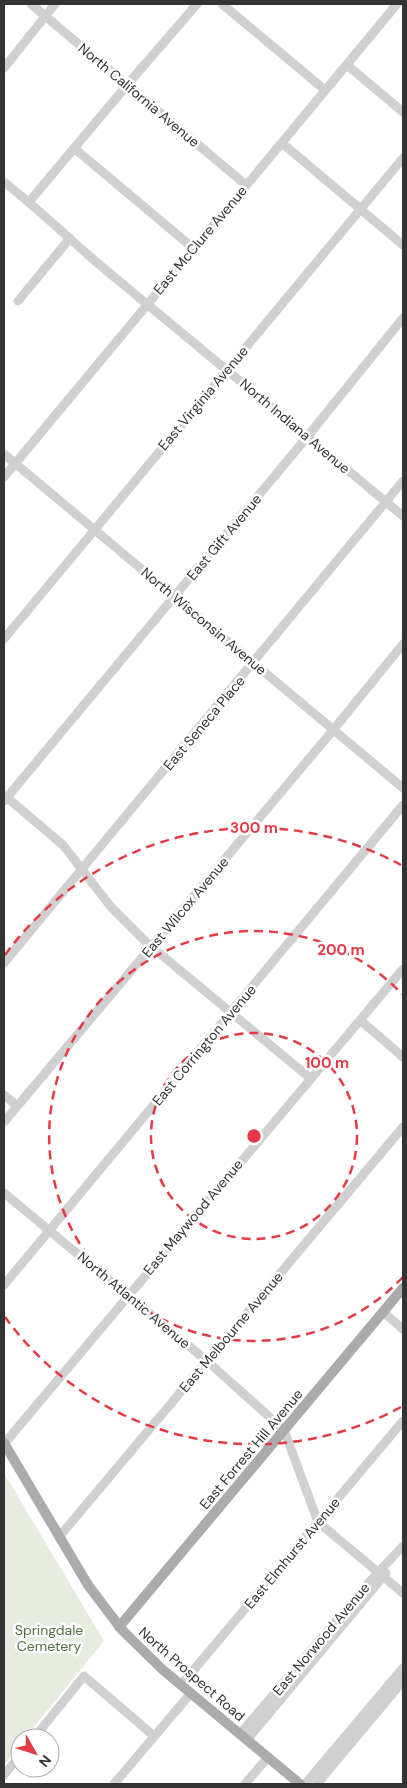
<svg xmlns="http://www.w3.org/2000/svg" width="407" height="1788" font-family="'DM Sans',sans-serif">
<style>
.green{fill:#e6ecdf}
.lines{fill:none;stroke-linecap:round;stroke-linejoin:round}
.minor{stroke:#d0d0d0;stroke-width:9}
.major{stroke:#ababab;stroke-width:10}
.ring{fill:none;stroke:#e63946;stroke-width:2.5;stroke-dasharray:9 6}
.labels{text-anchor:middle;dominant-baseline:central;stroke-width:5;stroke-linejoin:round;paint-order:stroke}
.street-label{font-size:14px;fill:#333;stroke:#fff}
.park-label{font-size:14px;fill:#56703f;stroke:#fff}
.centre{fill:#e63946;stroke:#fff;stroke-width:2.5}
.ring-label{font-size:15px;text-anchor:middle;font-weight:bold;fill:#e63946;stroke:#fff;stroke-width:5;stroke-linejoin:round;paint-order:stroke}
</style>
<rect width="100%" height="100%" fill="#fff"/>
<path class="green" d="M 4,1473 L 104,1641 L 25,1738 L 20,1738 L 20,1745 L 4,1765 Z"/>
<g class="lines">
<path class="minor" d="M 31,4 L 246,185
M 222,4 L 325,90
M 347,65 L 403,112
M 4,68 L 55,4
M 282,143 L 403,245
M 74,148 L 193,248
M 4,182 C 40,210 72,242 107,271 C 206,353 305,434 403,516
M 29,202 L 127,85 L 197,4
M 18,301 L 70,238
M 4,454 L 403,788
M 4,477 L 397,4
M 4,639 L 403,158
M 4,795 L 63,845 L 111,907 L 147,943 L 310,1078
M 4,801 L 307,437 L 403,318
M 4,963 L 403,481
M 360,1020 L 403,1057
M 4,1095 L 17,1106
M 4,1122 L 334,729 L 403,644
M 4,1193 L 207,1361 L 284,1430 L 318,1522 L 403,1593
M 4,1285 L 403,805
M 383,1312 L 403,1329
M 4,1444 L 403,969
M 59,1537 L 403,1127
M 181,1685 L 403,1421
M 240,1734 L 371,1580 L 403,1546
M 34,1738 L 84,1676 L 154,1736
M 247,1740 L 386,1573
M 4,1775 L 20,1755
M 114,1784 L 191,1693
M 245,1784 L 268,1757
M 305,1784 L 403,1668
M 317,1784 L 403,1681"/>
<path class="major" d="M 4,1443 L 88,1585 L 122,1630 L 163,1670 L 300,1784
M 119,1627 L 403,1288"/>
</g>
<g class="ring">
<circle cx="254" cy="1136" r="103"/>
<path d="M403 1277A205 205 0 1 1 403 995"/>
<path d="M401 1407A308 308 0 0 1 5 1317M5 955A308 308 0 0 1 401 865"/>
</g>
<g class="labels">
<g class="street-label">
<text transform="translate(139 95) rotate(40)">North California Avenue</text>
<text transform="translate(200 240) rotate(-50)">East McClure Avenue</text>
<text transform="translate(203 398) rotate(-50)">East Virginia Avenue</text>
<text transform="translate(295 426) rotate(40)">North Indiana Avenue</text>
<text transform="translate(224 537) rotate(-50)">East Gift Avenue</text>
<text transform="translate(204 621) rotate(40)">North Wisconsin Avenue</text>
<text transform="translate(204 723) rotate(-50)">East Seneca Place</text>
<text transform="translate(185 907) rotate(-50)">East Wilcox Avenue</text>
<text transform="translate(204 1045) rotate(-50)">East Corrington Avenue</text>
<text transform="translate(193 1217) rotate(-50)">East Maywood Avenue</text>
<text transform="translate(134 1300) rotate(40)">North Atlantic Avenue</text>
<text transform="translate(231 1332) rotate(-50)">East Melbourne Avenue</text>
<text transform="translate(251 1449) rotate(-50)">East Forrest Hill Avenue</text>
<text transform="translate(292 1553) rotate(-50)">East Elmhurst Avenue</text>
<text transform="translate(321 1639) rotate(-50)">East Norwood Avenue</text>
<text transform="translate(192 1674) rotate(41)">North Prospect Road</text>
</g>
<g class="park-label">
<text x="49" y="1630">Springdale<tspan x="49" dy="16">Cemetery</tspan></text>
</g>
</g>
<circle cx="254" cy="1136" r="8" class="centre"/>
<g class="ring-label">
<text x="254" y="833">300 m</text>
<text x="341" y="955">200 m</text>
<text x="327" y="1068">100 m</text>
</g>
<rect width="407" height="1788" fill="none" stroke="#333333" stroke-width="10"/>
<g transform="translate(35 1753) rotate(129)"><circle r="24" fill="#ffffff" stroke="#adadad"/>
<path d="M0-4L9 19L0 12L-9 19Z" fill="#e63946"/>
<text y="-8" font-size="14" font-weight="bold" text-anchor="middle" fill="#333333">N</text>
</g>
</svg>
